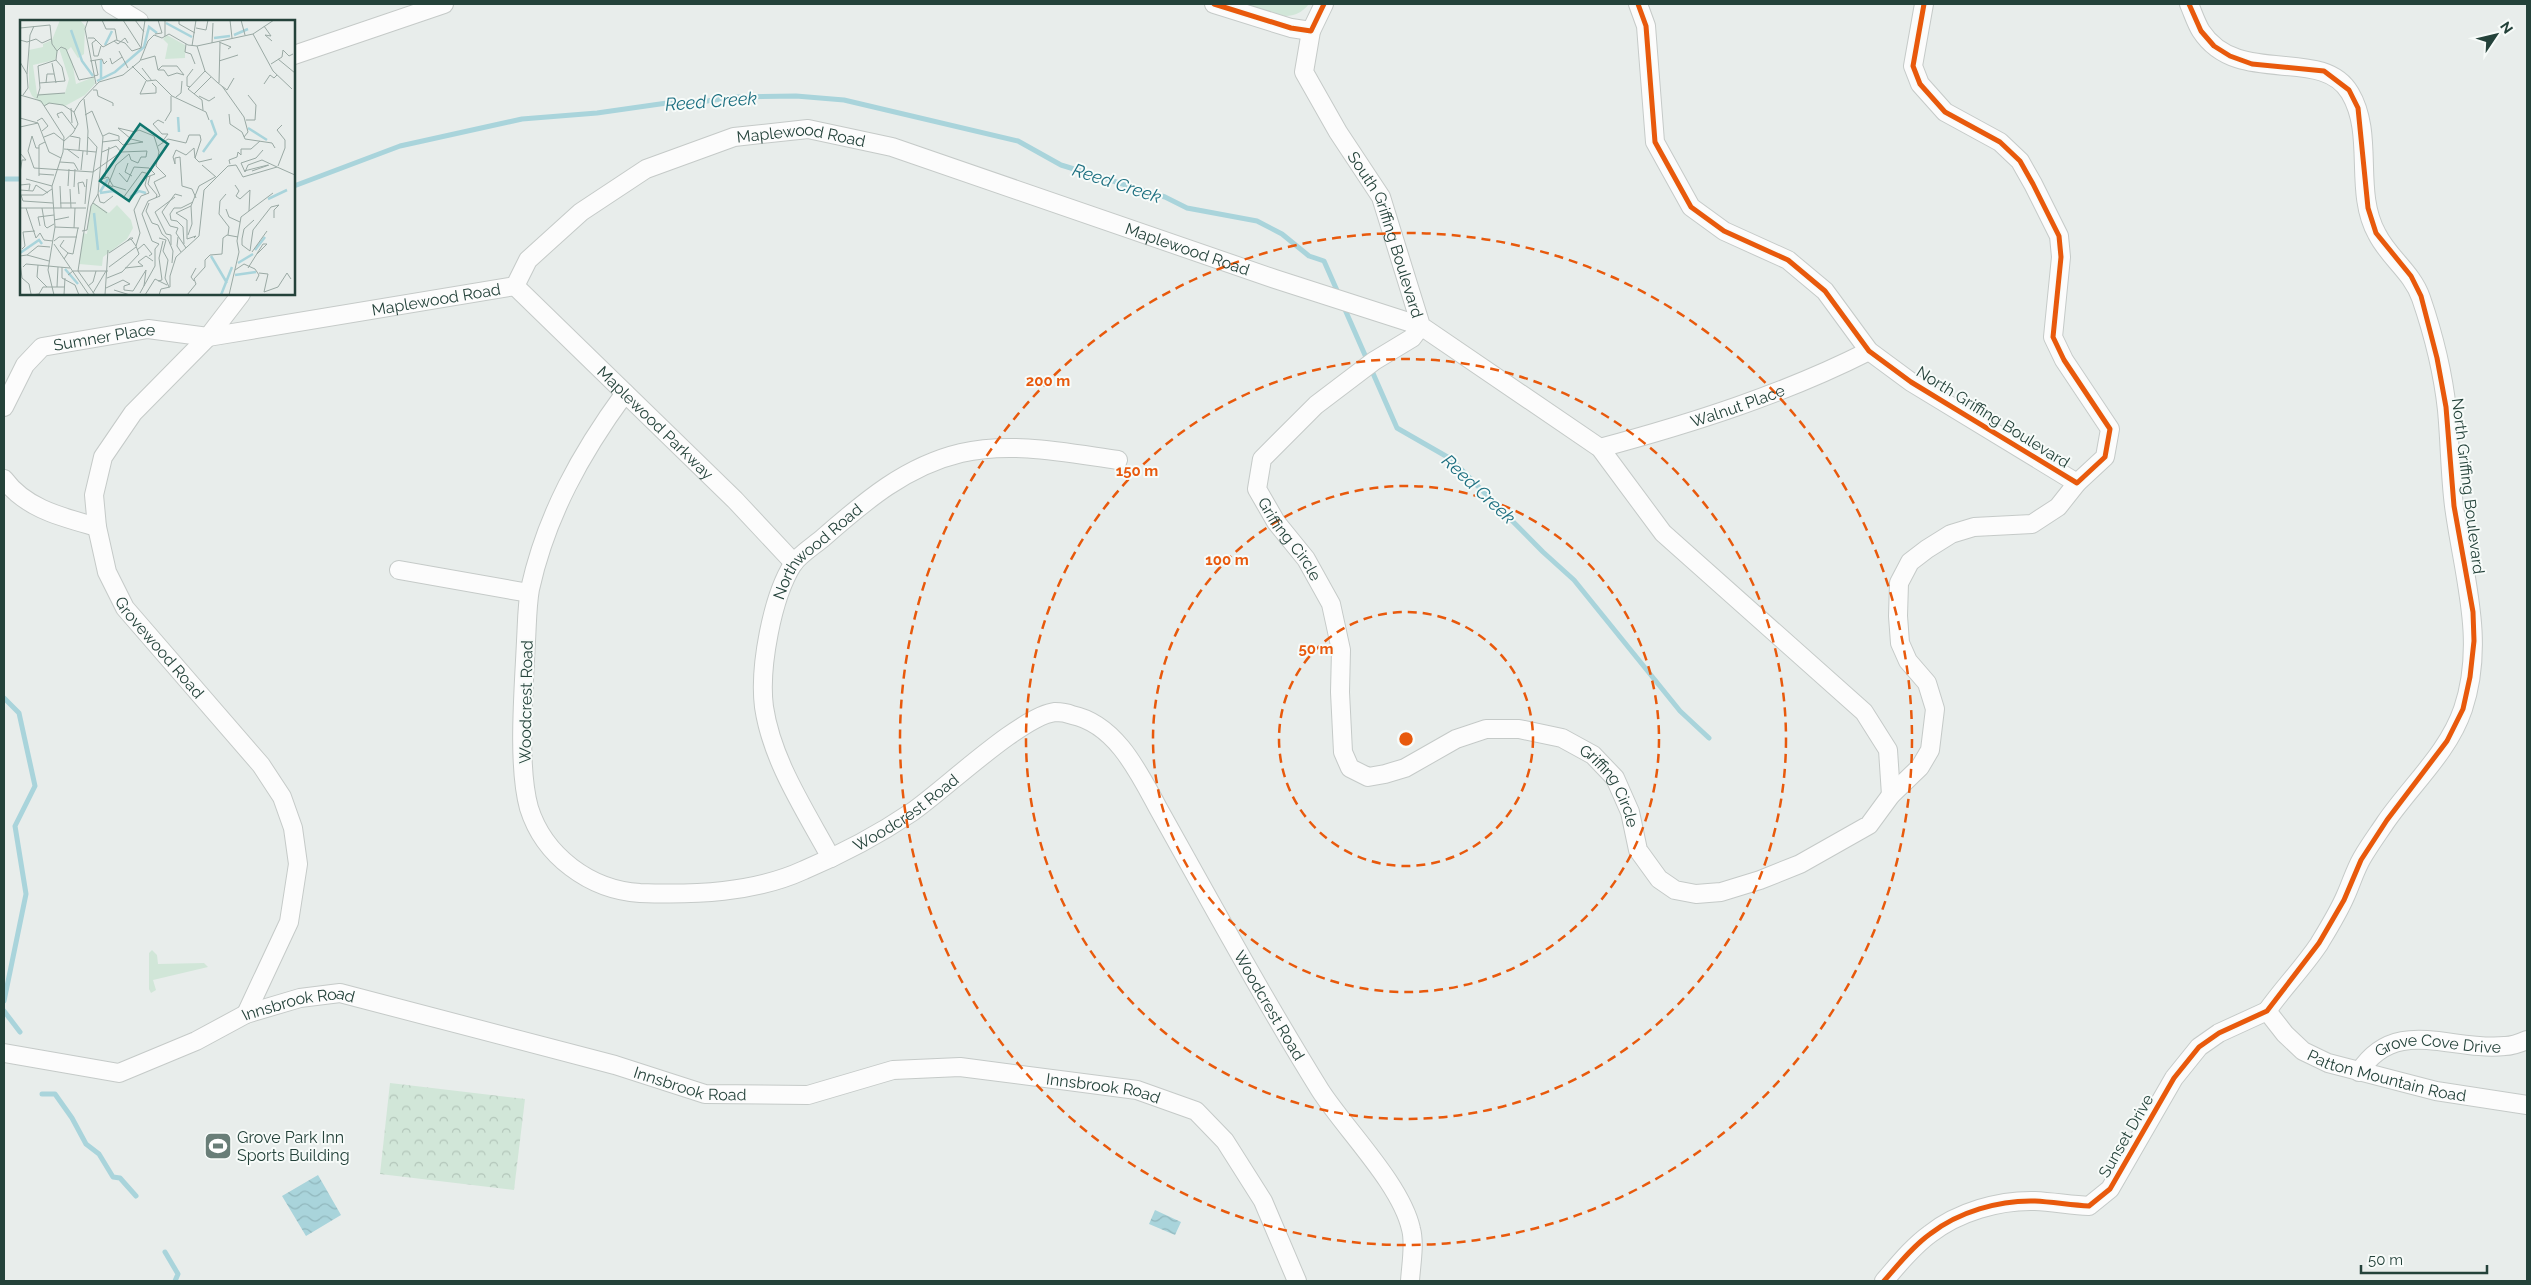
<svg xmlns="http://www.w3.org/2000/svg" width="2531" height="1285" font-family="Raleway,sans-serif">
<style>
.green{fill:#d1e6d8}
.park{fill:url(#park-crowns)}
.water{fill:url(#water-waves)}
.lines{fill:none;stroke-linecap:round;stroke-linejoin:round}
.stream{stroke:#a9d4db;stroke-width:5}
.street-casing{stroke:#c5cac8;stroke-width:20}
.street{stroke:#fcfcfc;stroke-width:18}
.cycleway-casing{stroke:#f7fbf9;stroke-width:8}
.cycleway{stroke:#e8590c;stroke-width:5}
.ring{fill:none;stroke:#e8590c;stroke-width:2.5;stroke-dasharray:9 6}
.labels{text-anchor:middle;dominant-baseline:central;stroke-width:4;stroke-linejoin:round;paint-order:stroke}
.street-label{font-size:16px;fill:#24423a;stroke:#f7fbf9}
.poi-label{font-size:16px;fill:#24423a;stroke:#f7fbf9;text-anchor:start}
.water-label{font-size:18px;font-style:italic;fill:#1c6f80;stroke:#f7fbf9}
.inset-river{fill:none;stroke:#a9d4db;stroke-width:2.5}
.inset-road{fill:none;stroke:#9aa9a4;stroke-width:1}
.view{fill:#0f766e;fill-opacity:0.15;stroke:#0f766e;stroke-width:2.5}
.inset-edge{fill:none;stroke:#24423a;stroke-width:2.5}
.centre{fill:#e8590c;stroke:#f7fbf9;stroke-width:2.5}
.ring-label{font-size:15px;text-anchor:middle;font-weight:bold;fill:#e8590c;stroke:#f7fbf9;stroke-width:4;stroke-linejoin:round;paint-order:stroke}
</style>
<defs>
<pattern id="park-crowns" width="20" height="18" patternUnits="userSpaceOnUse" patternTransform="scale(1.25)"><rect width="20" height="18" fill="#d1e6d8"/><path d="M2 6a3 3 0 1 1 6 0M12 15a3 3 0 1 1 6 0" fill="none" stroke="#b3c6ba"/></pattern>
<pattern id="water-waves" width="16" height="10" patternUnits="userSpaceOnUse" patternTransform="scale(1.25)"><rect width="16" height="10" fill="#a9d4db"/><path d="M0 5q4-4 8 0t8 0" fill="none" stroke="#91b7bd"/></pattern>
</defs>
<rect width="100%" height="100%" fill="#e8edeb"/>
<path class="green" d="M 1242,4 L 1309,4 C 1291,27 1267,11 1242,4 Z
M 152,950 L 157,955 L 158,964 L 204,963 L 208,967 L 153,980 L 156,990 L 151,993 L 149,989 L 149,953 Z"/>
<path class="park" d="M 390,1083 L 525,1099 L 514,1190 L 380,1174 Z"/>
<path class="water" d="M 318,1175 L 341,1215 L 306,1236 L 282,1196 Z
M 1155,1210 L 1181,1222 L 1175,1235 L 1149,1224 Z"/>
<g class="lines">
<path class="stream" d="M 4,179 L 21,179
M 294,186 L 400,146 L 522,119 L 597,113 L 674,102 L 700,102 L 735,97 L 796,96 L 844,100 L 1018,141 L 1061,165 L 1165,197 L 1187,208 L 1257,221 L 1282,234 L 1309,256 L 1324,261 L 1339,295
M 1343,305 L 1397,428 L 1451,459 L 1543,552 L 1574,580 L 1680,711 L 1709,738
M 4,698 L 19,713 L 35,786 L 15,826 L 26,894 L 4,1001
M 4,1011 L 20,1032
M 42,1094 L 55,1094 L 72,1118 L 86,1144 L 99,1154 L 113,1177 L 120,1178 L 136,1196
M 165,1252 L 178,1274 L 175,1281"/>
<g class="street-casing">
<g id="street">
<path d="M 111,4 L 139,21"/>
<path d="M 1214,4 L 1291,28 L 1311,31"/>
<path id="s1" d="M 1324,4 L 1311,31 L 1304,72 L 1338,132 L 1381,197 L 1421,326 L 1600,448 L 1663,533 L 1864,712 L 1888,750 L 1891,795"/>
<path d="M 1638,4 L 1646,26 L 1655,142 L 1691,207 L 1724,231 L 1788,260 L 1825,291 L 1869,351 L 1911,382 L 2077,483"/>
<path d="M 2189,4 C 2193,13 2196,23 2201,31 C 2238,88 2322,45 2350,93 C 2375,135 2353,191 2377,234 C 2389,258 2412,272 2421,298 C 2433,333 2443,373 2447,410 C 2450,442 2450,474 2454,506 C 2463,574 2486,641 2463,709 C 2448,753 2411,785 2385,823 C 2377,835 2369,846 2362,858 C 2355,870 2351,884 2345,897 C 2338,913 2328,929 2319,944 C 2303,968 2283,988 2267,1011"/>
<path d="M 294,55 L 444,4"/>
<path id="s2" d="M 515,286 L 735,500 L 794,563"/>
<path id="s3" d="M 241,294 L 208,337 L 133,413 L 103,457 L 94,495 L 97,527 L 107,572 L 125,608 L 261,765 L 282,797 L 293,828 L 298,864 L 289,922 L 246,1014"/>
<path id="s4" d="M 625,393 C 581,453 546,516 530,589 C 527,606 527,624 526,641 C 524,687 517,765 529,808 C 544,856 590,890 640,893 C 694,895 754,893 804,870 C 842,854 878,835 912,812 C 944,790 1021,716 1055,712 C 1061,712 1067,713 1072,715 C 1116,724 1139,773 1158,808 C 1211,903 1263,998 1320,1090 C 1345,1129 1401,1184 1411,1229 C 1415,1244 1411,1265 1410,1281"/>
<path id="s5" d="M 4,407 L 25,365 L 42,347 L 148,329 L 208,337 L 515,286 L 528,260 L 581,212 L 646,169 L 734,137 L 808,129 L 892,147 L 1275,279 L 1421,326 L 1412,338 L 1374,361 L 1316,405 L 1262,459 L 1257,489 L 1276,522 L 1306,559 L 1331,604 L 1341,650 L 1340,692 L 1343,752 L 1350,768 L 1368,777 L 1385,774 L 1405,768 L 1456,739 L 1486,729 L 1519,729 L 1562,738 L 1593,755 L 1615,778 L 1630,812 L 1638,850 L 1659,879 L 1675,890 L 1696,894 L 1721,892 L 1760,880 L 1800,864 L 1869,825 L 1891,795 L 1920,767 L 1930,750 L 1935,709 L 1927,683 L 1908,661 L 1900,643 L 1898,616 L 1899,583 L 1910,562 L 1927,549 L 1951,534 L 1974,527 L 2032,524 L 2058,507 L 2077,483 L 2105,457 L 2110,429 L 2064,360 L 2053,337 L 2061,257 L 2059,236 L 2033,184 L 2020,161 L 2000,142 L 1945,112 L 1920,84 L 1913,66 L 1924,4"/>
<path id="s6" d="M 1600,448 C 1693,423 1784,394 1869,351"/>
<path d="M 4,479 C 26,509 62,517 97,527"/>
<path d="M 399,570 L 529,593"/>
<path id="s7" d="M 831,858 C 805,810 772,761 764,707 C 759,668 772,597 793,564 C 800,554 815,545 824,537 C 865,501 906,466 961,453 C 1012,441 1068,453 1118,460"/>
<path id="s8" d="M 2267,1011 L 2285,1034 L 2303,1051 L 2328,1063 L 2436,1091 L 2527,1105"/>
<path id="s9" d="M 4,1053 L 119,1073 L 196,1041 L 246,1014 L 300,998 L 340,993 L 615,1065 L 705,1094 L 808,1095 L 893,1070 L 960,1067 L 1137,1090 L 1196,1111 L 1225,1141 L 1263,1201 L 1297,1281"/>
<path id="s10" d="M 2359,1072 C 2396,1015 2451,1052 2505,1046 C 2512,1046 2520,1043 2527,1040"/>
<path d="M 1884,1281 C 1898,1265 1912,1247 1930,1234 C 1958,1212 1999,1200 2035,1201 C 2053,1202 2071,1205 2089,1206 L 2110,1189 L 2174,1078 L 2199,1047 L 2219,1033 L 2267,1011"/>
</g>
</g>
<use href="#street" class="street"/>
<g class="cycleway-casing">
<path id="cycleway" d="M 1214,4 L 1291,28 L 1311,31 L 1324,4
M 1638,4 L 1646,26 L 1655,142 L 1691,207 L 1724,231 L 1788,260 L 1825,291 L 1869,351 L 1911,382 L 2077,483 L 2105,457 L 2110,429 L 2064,360 L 2053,337 L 2061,257 L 2059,236 L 2033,184 L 2020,161 L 2000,142 L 1945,112 L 1920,84 L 1913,66 L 1924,4
M 1884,1281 C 1898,1265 1912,1247 1930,1234 C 1958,1212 1999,1200 2035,1201 C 2053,1202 2071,1205 2089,1206 L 2110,1189 L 2174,1078 L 2199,1047 L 2219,1033 L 2267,1011 L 2319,943 L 2344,900 L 2361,860 L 2387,820 L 2447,741 L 2463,709 L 2470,677 L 2474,641 L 2473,612 L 2454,506 L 2446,407 L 2437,358 L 2421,296 L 2411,276 L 2376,233 L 2368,208 L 2358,108 L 2349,90 L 2324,71 L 2252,64 L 2230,56 L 2214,46 L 2201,31 L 2189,4"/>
</g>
<use href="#cycleway" class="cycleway"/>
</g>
<g class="ring">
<circle cx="1406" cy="739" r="127"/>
<circle cx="1406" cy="739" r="253"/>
<circle cx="1406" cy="739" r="380"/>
<circle cx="1406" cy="739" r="506"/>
</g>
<defs>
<g id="stadium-square" transform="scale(1.4375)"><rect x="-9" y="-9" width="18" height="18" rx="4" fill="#697e78" stroke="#f7fbf9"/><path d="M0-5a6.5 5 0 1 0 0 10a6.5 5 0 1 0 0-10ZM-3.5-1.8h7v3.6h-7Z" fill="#fff"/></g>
</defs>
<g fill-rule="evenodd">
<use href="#stadium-square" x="218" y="1146"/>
</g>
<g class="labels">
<g class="street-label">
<text stroke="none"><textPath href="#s5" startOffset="891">Maplewood Road</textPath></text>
<text stroke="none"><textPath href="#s1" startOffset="255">South Griffing Boulevard</textPath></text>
<text stroke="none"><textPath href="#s5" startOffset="1296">Maplewood Road</textPath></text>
<text stroke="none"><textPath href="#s5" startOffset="471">Maplewood Road</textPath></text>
<text stroke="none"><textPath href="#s5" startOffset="135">Sumner Place</textPath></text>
<text stroke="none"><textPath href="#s6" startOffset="144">Walnut Place</textPath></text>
<text transform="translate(1993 417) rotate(32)">North Griffing Boulevard</text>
<text stroke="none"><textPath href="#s2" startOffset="196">Maplewood Parkway</textPath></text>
<text transform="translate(2468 486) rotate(83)">North Griffing Boulevard</text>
<text stroke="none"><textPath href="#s5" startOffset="1841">Griffing Circle</textPath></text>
<text stroke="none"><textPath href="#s7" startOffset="339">Northwood Road</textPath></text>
<text stroke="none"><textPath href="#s3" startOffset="424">Grovewood Road</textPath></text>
<text transform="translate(526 702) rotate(-89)">Woodcrest Road</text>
<text stroke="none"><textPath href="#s5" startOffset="2381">Griffing Circle</textPath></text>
<text stroke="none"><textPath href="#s4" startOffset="872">Woodcrest Road</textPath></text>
<text stroke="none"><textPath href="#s4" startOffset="1428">Woodcrest Road</textPath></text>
<text stroke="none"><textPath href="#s9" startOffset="311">Innsbrook Road</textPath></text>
<text stroke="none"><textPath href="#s10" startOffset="90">Grove Cove Drive</textPath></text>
<text stroke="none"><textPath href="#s8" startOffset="142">Patton Mountain Road</textPath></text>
<text stroke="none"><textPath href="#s9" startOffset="716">Innsbrook Road</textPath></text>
<text stroke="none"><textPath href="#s9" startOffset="1136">Innsbrook Road</textPath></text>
<text transform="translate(2126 1136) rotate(-60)">Sunset Drive</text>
</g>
<g class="poi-label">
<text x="237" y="1137">Grove Park Inn<tspan x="237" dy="18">Sports Building</tspan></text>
</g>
<g class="water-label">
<text transform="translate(711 101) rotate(-4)">Reed Creek</text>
<text transform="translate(1117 183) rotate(18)">Reed Creek</text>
<text transform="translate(1479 489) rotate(43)">Reed Creek</text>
</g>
</g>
<g transform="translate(20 20)">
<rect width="275" height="275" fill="#e8edeb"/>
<path d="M 40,0 L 60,0 L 65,6 L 64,34 L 58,38 L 51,27 L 47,31 L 52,41 L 56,64 L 74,57 L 75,64 L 65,75 L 45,86 L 30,83 L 25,86 L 12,76 L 9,69 L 9,30 L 23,27 L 23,24 L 32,20 ZM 39,28 L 49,59 L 45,73 L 17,74 L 13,45 L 35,40 ZM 74,183 L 89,193 L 97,185 L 111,200 L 113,208 L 107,219 L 83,237 L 82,246 L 59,244 L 63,213 L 67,214 L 70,187 Z" fill="#d1e6d8" fill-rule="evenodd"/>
<path d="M 147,15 L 165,25 L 165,38 L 145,39 L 148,24 L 143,19 Z" fill="#d1e6d8"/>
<path class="inset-river" d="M 146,3 L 172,17M 51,10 L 62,41 L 73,56M 214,15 L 228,9M 194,18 L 210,16M 85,25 L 92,11M 81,58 L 81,40M 77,61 L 95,52 L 124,27 L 129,7 L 137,13M 158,97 L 159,112M 228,108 L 247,120M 183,132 L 196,114 L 191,100M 80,172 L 88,159M 80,173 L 93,171 L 102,176M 110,177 L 119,171 L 126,173M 248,179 L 267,170M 74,193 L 78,230M 235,230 L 245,217M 0,233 L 19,220 L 22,224M 191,236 L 207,263M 218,243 L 233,234M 45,249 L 58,264M 215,255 L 236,252M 201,275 L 212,247"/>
<path class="inset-road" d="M 68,0 L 65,9 L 76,64M 82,0 L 86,9 L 95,9 L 97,20M 103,0 L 121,28M 115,0 L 124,12M 159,0 L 159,4 L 175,13M 210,0 L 212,18M 221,0 L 225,15M 244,6 L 251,16 L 245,15 L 252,21M 0,8 L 30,5 L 32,24 L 37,31 L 36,40 L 42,47 L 45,61 L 19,63M 176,8 L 186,10 L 188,0M 135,14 L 142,13 L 138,0M 233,14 L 253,51 L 272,69M 145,16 L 145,0M 68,18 L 74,18 L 83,27 L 96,20 L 105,23 L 112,31 L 121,28M 0,20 L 7,22 L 16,19 L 22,23 L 31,19M 76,20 L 72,23 L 74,36 L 78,36 L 81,26M 94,21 L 98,24 L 105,18 L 108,23M 199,22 L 211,27 L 208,29M 192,23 L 193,3M 166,24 L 165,32 L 171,34 L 175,44M 172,26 L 176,0M 177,26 L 185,51 L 198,63 L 207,70 L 214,58M 121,28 L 125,0M 37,31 L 41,27 L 46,29 L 59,60 L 74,57M 99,31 L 108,48M 90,38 L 92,44 L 102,37M 258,39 L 275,53M 121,40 L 135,36 L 138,50M 70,41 L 82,39 L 84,44 L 87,41M 199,41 L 218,35M 0,42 L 7,54 L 8,68 L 3,75M 32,43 L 36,63M 251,44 L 262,37 L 263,30 L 269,36 L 273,34M 112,46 L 127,61 L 136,60 L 152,76 L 186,92 L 189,100M 142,46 L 157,46 L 164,55 L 157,53 L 148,56 L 144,50 L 138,50 ZM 122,48 L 132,61M 7,54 L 10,15 L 14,6M 74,56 L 78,55 L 75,40M 126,61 L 120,74 L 136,73 L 136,67 L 132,63M 26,63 L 27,54 L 34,54M 199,63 L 200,23M 244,64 L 250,55 L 254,58 L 257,55M 202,66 L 224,97 L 228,112 L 224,117M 170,67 L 167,66 L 167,57 L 173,49M 73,70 L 77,70 L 78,76 L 93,83 L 93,86M 174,74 L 191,57M 0,75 L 21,81 L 44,117 L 43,132 L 32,166 L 35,207 L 28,250 L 34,275M 18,75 L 45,73M 179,76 L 189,81 L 195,77M 156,77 L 161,73 L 162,61M 17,78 L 20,68 L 18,46 L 36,40M 64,79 L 68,111 L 67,135M 24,86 L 29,83 L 43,85 L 54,92M 51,88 L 52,103M 183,90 L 182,80 L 168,69 L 185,51M 209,94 L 210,104 L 222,112 L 225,119 L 252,123 L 255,128M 0,98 L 18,103 L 29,132 L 41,138M 39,98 L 37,94 L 42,92 L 55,109M 226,100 L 235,100 L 236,85 L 228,75M 17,101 L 22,98 L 28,106 L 22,111M 145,101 L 151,91 L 151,76M 0,107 L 18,103M 50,116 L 60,118 L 59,130M 83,116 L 89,113 L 99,116 L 99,120M 24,117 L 34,113 L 44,121 L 53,113 L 58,104 L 54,92 L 60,82 L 79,62 L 103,55 L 120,41 L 128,21 L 134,15 L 142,18 L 149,14 L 168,25 L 177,26 L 233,14 L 254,0M 82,122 L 98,120 L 103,125M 142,122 L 148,114 L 142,114 L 133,104 L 138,100 L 144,103M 103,125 L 123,122M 138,126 L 148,119 L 166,123 L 169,115 L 180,115 L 181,120 L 175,138 L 174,128 L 166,135 L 156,130 L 153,137 L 155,144 L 155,138 L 160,137 L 162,166 L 172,169 L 176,178M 19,128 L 16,128 L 12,116 L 8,131 L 14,148 L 73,152 L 101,132M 44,129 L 76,132M 47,129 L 59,138M 82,132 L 96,126 L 101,132M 101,132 L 127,131M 0,133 L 6,140 L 2,140 L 0,153M 175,138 L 179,142 L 192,139M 40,142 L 54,143 L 58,150M 108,143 L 105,152 L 112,156M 221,143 L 225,152 L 228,145 L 242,140 L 257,147M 221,143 L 236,138 L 243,130M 210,144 L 209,140 L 217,137 L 218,132 L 221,135 L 221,129 L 231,129 L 240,121M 182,145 L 196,157M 258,146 L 265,128 L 265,120 L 257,110 L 262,105M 61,150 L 63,131M 224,151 L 248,145M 232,151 L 249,145M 99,153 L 107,162 L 114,147 L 129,148 L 135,154M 19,154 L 34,155M 19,156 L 19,125 L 25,122M 130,156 L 128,164 L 137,175 L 136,178M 85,157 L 89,127M 6,159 L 32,166M 79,160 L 88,157 L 93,166 L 106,170M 0,165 L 10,164 L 9,170M 215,165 L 219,171 L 216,176 L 220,179 L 230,170 L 229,191M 40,166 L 41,188M 48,166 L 49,149M 54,167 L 55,149M 93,167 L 88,165 L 96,145 L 109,134 L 111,140 L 118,143 L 121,137 L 126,137 L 127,131M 50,169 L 51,188M 0,170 L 13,171 L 16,165 L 28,173M 59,174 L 58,163 L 63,162 L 65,167M 78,174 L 80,182 L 84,183 L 93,176M 206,174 L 200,181 L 199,194 L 209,207 L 208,215M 1,175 L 3,181 L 33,183M 1,175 L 23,175 L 32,169M 103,178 L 122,152 L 129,154M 40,183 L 56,183M 73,183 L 87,193M 129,183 L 126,191 L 132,203 L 138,205 L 142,214 L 148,219 L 153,231 L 152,243M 65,184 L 67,159M 0,188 L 66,188M 6,188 L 16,218M 22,188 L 25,206 L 27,208 L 34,204M 206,189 L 209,197 L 220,202M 34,200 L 49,197M 20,206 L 18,197 L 34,195M 35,207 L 59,208M 54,208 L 55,188M 158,208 L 156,213 L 166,228M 158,208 L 150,206 L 142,192 L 155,174 L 162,176M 62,211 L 67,210 L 71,186 L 78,174 L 83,117 L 72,91 L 65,95M 168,215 L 172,204 L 171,186M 158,217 L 157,226 L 161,232M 16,218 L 20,213 L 24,220 L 33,221M 139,218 L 146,220 L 143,231 L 148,240 L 145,258 L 149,267M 174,218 L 176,216 L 167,219 L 167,200 L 156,193 L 171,186 L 179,166 L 195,157M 222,219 L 224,209 L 234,200M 222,219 L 222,225 L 230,231M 44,220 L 40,226 L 48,233M 111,220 L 113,218 L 110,218 L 107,221 L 111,219 L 116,226M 34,221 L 39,217 L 57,217M 34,224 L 69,275M 164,224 L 163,207 L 157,201 L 151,200 L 150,194 L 154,188 L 161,188 L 173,182M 151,225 L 151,215 L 146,214 L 135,192 L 155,177M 2,229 L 5,226 L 3,212 L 15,211M 117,230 L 124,224 L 132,234 L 129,236M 230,231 L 233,210 L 251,187 L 259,185 L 254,190 L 254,198M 232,232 L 247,211M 89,233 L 107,221M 7,235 L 29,241M 0,236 L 7,235 L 18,226 L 30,227M 44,239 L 48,233 L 53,234 L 58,208M 0,242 L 2,258 L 9,264 L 11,274M 18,245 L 17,257 L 27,267M 3,247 L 6,244 L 50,248M 42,247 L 42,258 L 55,265 L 59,275M 89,247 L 116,227M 105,248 L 123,246 L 118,242 L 126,236 L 133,241M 228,248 L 243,224 L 247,224 L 237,234M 215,250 L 224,244 L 235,249 L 239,255 L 236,261M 58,251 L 77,127 L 68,117M 58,251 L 75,275M 239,253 L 248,254 L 244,272 L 258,267 L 267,253 L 271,259M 48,255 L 53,251 L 88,251M 87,258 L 102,252 L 119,234 L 116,226 L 120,213 L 114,190 L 121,176 L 129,173 L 125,165 L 127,157 L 135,154M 138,261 L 142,260 L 139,238 L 143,221M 174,261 L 171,257 L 176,248M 110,264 L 104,266 L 104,270 L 113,271 L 126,250 L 124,266M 68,266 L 73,262 L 76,251M 37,267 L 38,247M 86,268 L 103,260 L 110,264M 94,270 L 110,275M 73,273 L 86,251M 120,273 L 135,246 L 135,229 L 139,224 L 132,221 L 122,194 L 128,181 L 140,176 L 134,162 L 146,156 L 136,146 L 139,132 L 134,116 L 119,110 L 115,112 L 98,108 L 111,119 L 123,122M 11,275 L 19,274 L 23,267 L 44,267M 44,275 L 45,258M 85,275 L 88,230M 125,275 L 135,259 L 147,265M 139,275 L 141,269 L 150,267 L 150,256 L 156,237 L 179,216 L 184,170 L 208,146 L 216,145 L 223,157 L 257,147 L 275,155M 167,275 L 176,264 L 174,259 L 185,247 L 185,240 L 190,235 L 202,234 L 203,218 L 207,215 L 218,217M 209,275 L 219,232 L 217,221 L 221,197 L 253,173"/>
<path class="view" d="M 120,104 L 148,124 L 109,181 L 80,161 Z"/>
<rect width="275" height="275" class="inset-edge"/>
</g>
<circle cx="1406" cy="739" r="8" class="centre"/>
<g class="ring-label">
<text x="1048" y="386">200 m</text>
<text x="1137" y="476">150 m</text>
<text x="1227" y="565">100 m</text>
<text x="1316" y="654">50 m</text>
</g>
<rect width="2531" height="1285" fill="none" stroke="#24423a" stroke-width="10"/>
<g transform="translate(2496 35) rotate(55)" stroke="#f7fbf9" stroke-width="4" paint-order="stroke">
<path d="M0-4L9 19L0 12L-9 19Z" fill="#24423a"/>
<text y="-8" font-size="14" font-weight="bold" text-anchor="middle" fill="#24423a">N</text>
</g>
<path d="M2361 1265v8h126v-8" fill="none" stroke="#24423a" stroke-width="2.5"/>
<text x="2368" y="1265" font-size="15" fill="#24423a" stroke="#f7fbf9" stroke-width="4" paint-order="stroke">50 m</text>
</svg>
